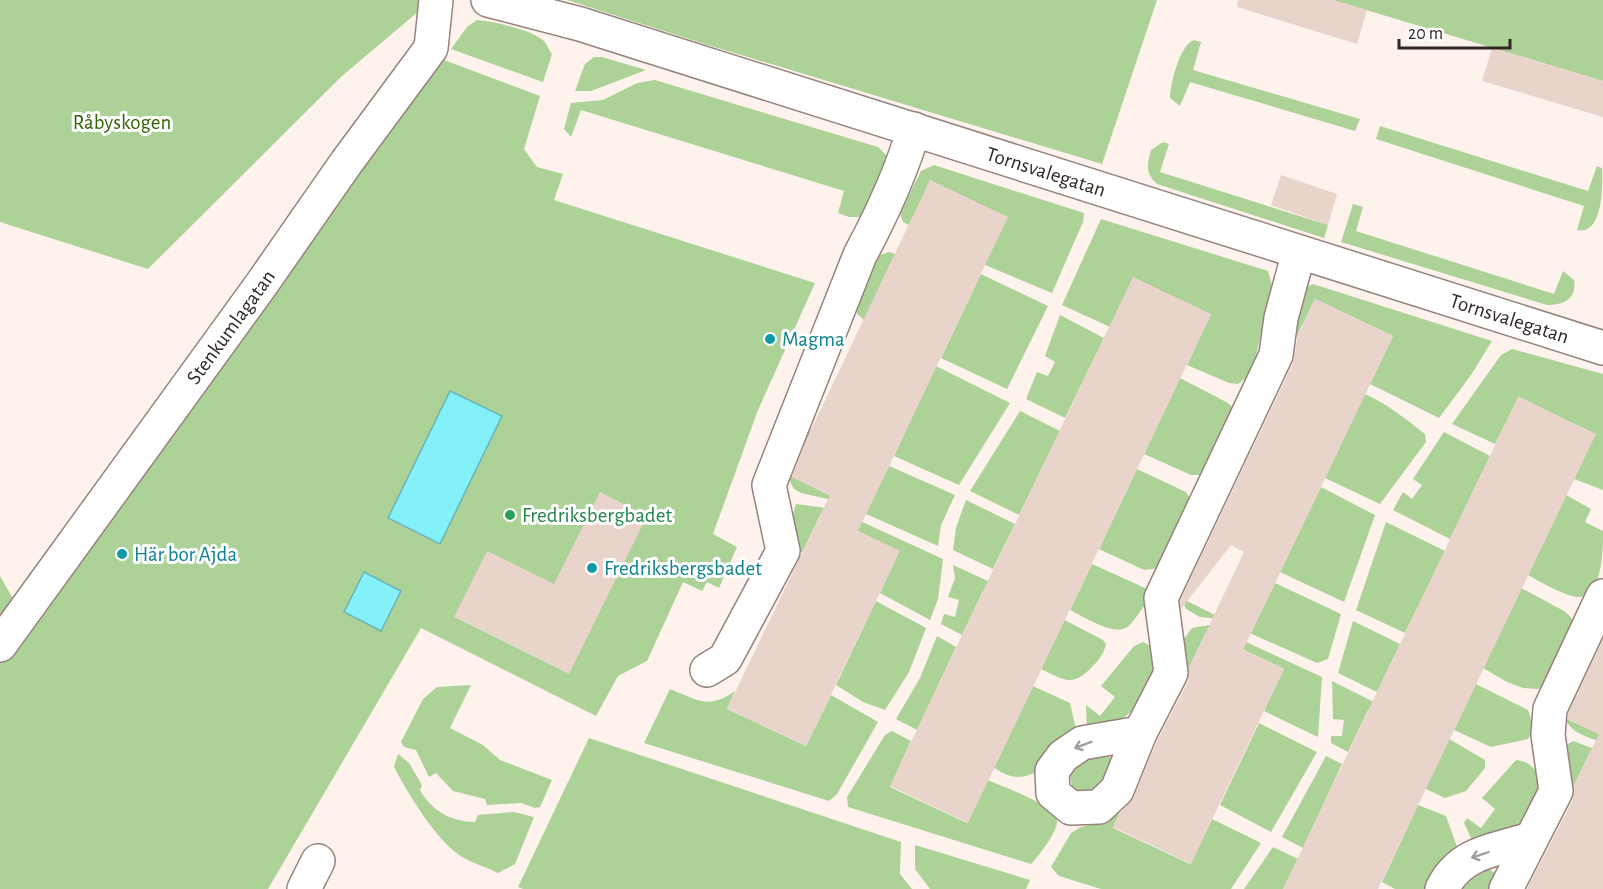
<svg xmlns="http://www.w3.org/2000/svg" width="1603" height="889" font-family="'Alegreya Sans',sans-serif">
<style>
.green{fill:#acd297}
.water{fill:#84f1f9;stroke:#6ab4b9;stroke-width:1.5}
.building{fill:#e9d4cc}
.lines{fill:none;stroke-linecap:round;stroke-linejoin:round}
.minor-casing{stroke:#96837c;stroke-width:36}
.minor{stroke:#fff;stroke-width:33}
.oneway{stroke:#a19e9c}
.culture-dot{fill:#0f9aa8;stroke:#fff;stroke-width:2}
.leisure-dot{fill:#2e9e5b;stroke:#fff;stroke-width:2}
.labels{text-anchor:middle;dominant-baseline:central;stroke-width:6;stroke-linejoin:round;paint-order:stroke}
.park-label{font-size:21px;fill:#326400;stroke:#fff}
.street-label{font-size:21px;fill:#2f2724;stroke:#fff}
.culture-label{font-size:21px;fill:#0d838f;stroke:#fff;text-anchor:start}
.leisure-label{font-size:21px;fill:#27864d;stroke:#fff;text-anchor:start}
</style>
<rect width="100%" height="100%" fill="#fef2ed"/>
<path class="green" d="M 0,0 L 432,0 L 342,76 L 148,269 L 0,222 Z
M 567,0 L 1157,0 L 1102,164 L 708,45 Z
M 1333,0 L 1603,0 L 1603,81 Z
M 477,20 C 492,21 533,30 544,41 C 547,44 549,50 552,54 L 543,82 L 451,49 L 467,27 Z
M 1194,40 L 1201,42 L 1193,70 L 1360,119 L 1355,131 L 1190,82 L 1180,106 L 1170,98 C 1170,85 1180,44 1194,40 Z
M 594,57 L 602,57 L 646,70 L 591,91 L 575,91 L 585,64 Z
M 444,60 L 540,96 L 524,149 L 537,167 L 563,174 L 554,200 L 815,283 L 758,410 L 713,534 L 737,547 L 719,588 L 707,582 L 702,591 L 683,582 L 647,661 L 618,676 L 596,716 L 421,628 L 268,889 L 0,889 L 0,576 L 28,625 L 381,125 Z
M 655,80 L 878,147 L 889,158 L 871,203 L 859,217 L 849,217 L 838,213 L 844,191 L 581,110 L 571,137 L 564,129 L 571,103 L 603,100 L 637,83 Z
M 1380,126 L 1588,191 L 1597,166 L 1602,168 C 1603,185 1603,236 1577,230 L 1584,206 L 1376,139 Z
M 1163,142 L 1169,144 L 1160,172 L 1328,225 L 1324,238 L 1157,184 C 1145,173 1147,164 1151,150 Z
M 934,165 L 1084,213 L 1083,222 L 1052,293 L 985,265 L 903,222 L 900,213 L 921,171 Z
M 1353,204 L 1363,207 L 1356,231 L 1554,294 L 1563,271 L 1574,280 C 1577,299 1563,305 1547,305 L 1341,242 Z
M 1101,219 L 1268,271 L 1272,285 L 1252,373 L 1238,384 L 1229,383 L 1187,365 L 1211,314 L 1110,327 L 1062,305 Z
M 889,252 L 895,254 L 864,320 L 857,314 L 857,303 L 880,255 Z
M 981,274 L 1048,306 L 1007,389 L 941,358 Z
M 1313,284 L 1492,341 L 1471,375 L 1439,418 L 1370,384 L 1393,336 L 1315,299 L 1293,344 L 1299,291 Z
M 1060,315 L 1104,338 L 1065,418 L 1026,399 L 1037,372 L 1048,376 L 1055,362 L 1045,356 Z
M 1512,349 L 1603,374 L 1603,490 L 1574,479 L 1595,434 L 1519,397 L 1495,444 L 1452,424 L 1501,355 Z
M 936,366 L 1010,403 L 959,485 L 894,456 Z
M 1180,378 L 1228,403 L 1235,409 L 1210,468 L 1200,475 L 1191,475 L 1144,454 Z
M 1365,394 C 1387,404 1406,419 1425,434 L 1426,442 L 1380,504 L 1325,478 Z
M 1020,411 L 1060,431 L 1019,515 L 970,491 Z
M 805,428 L 811,431 L 790,476 L 866,513 L 889,466 L 955,495 L 941,525 L 938,546 L 837,501 L 801,493 L 794,489 L 788,477 Z
M 1444,432 L 1490,456 L 1450,539 L 1393,510 L 1403,492 L 1412,499 L 1422,485 L 1413,479 Z
M 1137,469 L 1186,492 L 1191,500 L 1159,568 L 1144,570 L 1099,549 Z
M 1321,487 L 1375,515 L 1344,602 L 1280,572 Z
M 1566,495 L 1591,509 L 1585,522 L 1603,531 C 1603,549 1603,594 1580,597 C 1568,598 1539,581 1528,575 Z
M 966,500 L 1015,524 L 993,569 L 953,550 L 956,528 Z
M 796,504 L 834,509 L 943,559 L 938,599 L 930,620 L 880,593 L 899,551 L 821,513 L 802,553 C 793,540 790,519 796,504 Z
M 1386,522 L 1445,551 L 1405,633 L 1356,610 Z
M 1092,564 L 1145,588 C 1149,597 1148,601 1142,609 C 1137,615 1131,627 1123,629 C 1109,633 1082,616 1070,610 Z
M 953,565 L 999,586 L 994,596 L 983,591 L 962,635 L 941,624 L 944,614 L 955,617 L 959,600 L 948,597 L 955,578 Z
M 1275,583 L 1341,614 L 1328,659 L 1317,663 L 1218,619 L 1200,617 L 1186,609 L 1181,598 L 1251,633 Z
M 1521,588 L 1564,611 L 1571,617 L 1574,629 L 1548,682 L 1538,689 L 1523,688 L 1507,682 L 1483,668 Z
M 876,601 L 926,628 L 909,672 L 885,710 L 863,702 L 836,685 Z
M 1055,615 L 1103,640 L 1106,644 C 1104,654 1098,661 1091,668 C 1072,688 1062,679 1041,669 Z
M 1353,621 L 1400,644 L 1377,692 L 1338,673 Z
M 1209,625 L 1322,677 L 1318,737 L 1264,711 L 1284,669 L 1206,632 L 1187,672 L 1184,639 L 1192,628 Z
M 937,636 L 956,647 L 917,730 L 896,719 L 920,678 Z
M 1143,642 L 1154,648 L 1160,661 L 1139,705 L 1121,720 L 1087,731 L 1086,705 L 1100,716 L 1115,697 L 1101,686 L 1134,646 Z
M 1332,681 L 1386,708 L 1368,710 L 1348,752 L 1331,743 L 1331,736 L 1342,736 L 1344,720 L 1333,719 Z
M 1476,684 L 1528,710 L 1534,728 L 1528,739 L 1491,747 L 1454,730 Z
M 471,685 L 450,728 L 483,745 L 500,760 L 552,780 L 540,807 L 535,808 L 521,803 L 487,805 L 485,799 L 453,791 L 436,773 L 429,777 L 416,750 L 404,747 L 401,742 L 423,699 L 437,687 Z
M 1033,686 L 1070,703 L 1077,734 C 1061,750 1037,783 1011,776 C 1005,775 999,770 994,768 Z
M 670,689 C 698,700 708,710 735,691 L 727,709 L 806,746 L 831,695 L 878,722 L 837,794 L 829,801 L 644,743 Z
M 1565,718 L 1603,736 L 1603,743 C 1589,737 1570,733 1565,718 Z
M 1259,723 L 1317,752 L 1271,832 L 1220,805 Z
M 892,731 L 911,741 L 890,787 L 967,823 L 988,780 C 1003,787 1053,804 1057,820 C 1059,830 1038,857 1031,864 L 848,807 L 847,797 L 885,735 Z
M 1439,733 L 1485,760 L 1485,768 L 1466,791 L 1445,798 L 1426,789 Z
M 589,738 L 901,842 L 900,874 L 912,889 L 523,889 L 518,887 Z
M 1573,741 L 1603,752 L 1590,752 L 1571,792 L 1558,750 Z
M 398,754 L 409,763 L 422,785 L 420,790 C 431,810 451,822 475,822 L 478,815 L 514,812 L 534,817 L 515,864 L 498,873 C 487,867 474,864 464,858 C 438,844 407,792 394,767 Z
M 1101,754 L 1110,757 L 1113,766 L 1102,789 L 1085,794 L 1072,787 L 1070,773 L 1076,763 Z
M 1326,756 L 1342,764 L 1303,848 L 1282,837 Z
M 1516,760 C 1545,763 1541,791 1531,811 C 1529,815 1527,821 1524,823 C 1515,832 1498,839 1487,845 L 1472,840 L 1464,823 L 1467,818 L 1481,828 L 1495,809 L 1482,798 Z
M 1418,805 L 1446,816 L 1458,850 L 1427,889 L 1395,889 L 1382,882 Z
M 1120,812 L 1113,828 L 1190,864 L 1212,819 L 1261,843 L 1231,889 L 1101,889 L 1059,876 L 1051,867 L 1071,833 L 1081,827 L 1105,822 Z
M 915,845 L 1030,880 L 1026,889 L 930,889 L 915,869 Z
M 1273,847 L 1298,859 L 1283,889 L 1244,889 Z
M 1488,868 L 1496,874 L 1494,889 L 1459,889 L 1476,870 Z"/>
<path class="water" d="M 450,391 L 502,416 L 440,544 L 388,518 Z
M 364,572 L 401,591 L 381,631 L 344,612 Z"/>
<path class="building" d="M 1238,0 L 1333,0 L 1367,10 L 1357,44 L 1237,7 Z
M 1492,48 L 1603,81 L 1603,117 L 1482,81 Z
M 1281,175 L 1337,194 L 1328,225 L 1271,205 Z
M 930,180 L 1008,217 L 858,531 L 900,551 L 806,746 L 727,709 L 830,495 L 792,477 L 809,434 Z
M 1133,277 L 1211,314 L 968,823 L 890,786 Z
M 1315,299 L 1393,336 L 1243,650 L 1284,669 L 1191,864 L 1113,827 L 1120,813 L 1134,797 L 1157,741 L 1188,682 L 1189,668 L 1244,552 L 1231,545 L 1181,609 L 1180,601 L 1293,363 L 1298,335 Z
M 1518,397 L 1596,434 L 1378,889 L 1283,889 Z
M 600,492 L 647,516 L 569,674 L 454,617 L 487,551 L 554,584 Z
M 1603,640 L 1603,889 L 1527,889 L 1573,800 L 1574,785 L 1599,734 L 1568,719 L 1568,714 Z"/>
<g class="lines">
<g class="minor-casing">
<g id="minor">
<path id="s1" d="M 488,0 L 580,24 L 1603,348"/>
<path id="s2" d="M 0,645 L 261,285 L 346,163 L 431,48 L 436,0"/>
<path d="M 707,670 L 725,659 L 783,551 L 769,485 L 860,255 C 882,214 901,173 914,129"/>
<path d="M 1140,733 L 1082,743 L 1063,756 L 1052,771 L 1053,793 L 1071,808 L 1099,807 L 1117,790 L 1140,733 L 1171,673 L 1161,598 L 1276,355 L 1281,318 L 1299,252"/>
<path d="M 304,889 L 318,861"/>
<path d="M 1442,889 C 1460,852 1495,850 1531,839"/>
<path d="M 1506,889 L 1556,791 L 1548,735 L 1550,709 L 1603,596"/>
</g>
</g>
<use href="#minor" class="minor"/>
</g>
<defs><path id="oneway-shaft" d="M-6 0H5M1.5-3L5.5 0L1.5 3" fill="none" stroke-width="1.6" stroke-linecap="round" stroke-linejoin="round" transform="scale(1.5)"/></defs>
<g class="oneway">
<use href="#oneway-shaft" transform="translate(1083 745) rotate(159)"/>
<use href="#oneway-shaft" transform="translate(1480 855) rotate(161)"/>
</g>
<g class="culture-dot">
<circle cx="770" cy="339" r="6"/>
<circle cx="122" cy="554" r="6"/>
<circle cx="592" cy="568" r="6"/>
</g>
<circle class="leisure-dot" cx="510" cy="515" r="6"/>
<g class="labels">
<g class="park-label">
<text x="122" y="122">Råbyskogen</text>
</g>
<g class="street-label">
<text stroke="none"><textPath href="#s1" startOffset="584">Tornsvalegatan</textPath></text>
<text stroke="none"><textPath href="#s1" startOffset="1070">Tornsvalegatan</textPath></text>
<text stroke="none"><textPath href="#s2" startOffset="393">Stenkumlagatan</textPath></text>
</g>
<g class="culture-label">
<text x="782" y="339">Magma</text>
<text x="134" y="554">Här bor Ajda</text>
<text x="604" y="568">Fredriksbergsbadet</text>
</g>
<g class="leisure-label">
<text x="522" y="515">Fredriksbergbadet</text>
</g>
</g>
<path d="M1399 39v9h111v-9" fill="none" stroke="#2f2724" stroke-width="3"/>
<text x="1408" y="39" font-size="18" fill="#2f2724" stroke="#ffffff" stroke-width="4.5" paint-order="stroke">20 m</text>
</svg>
